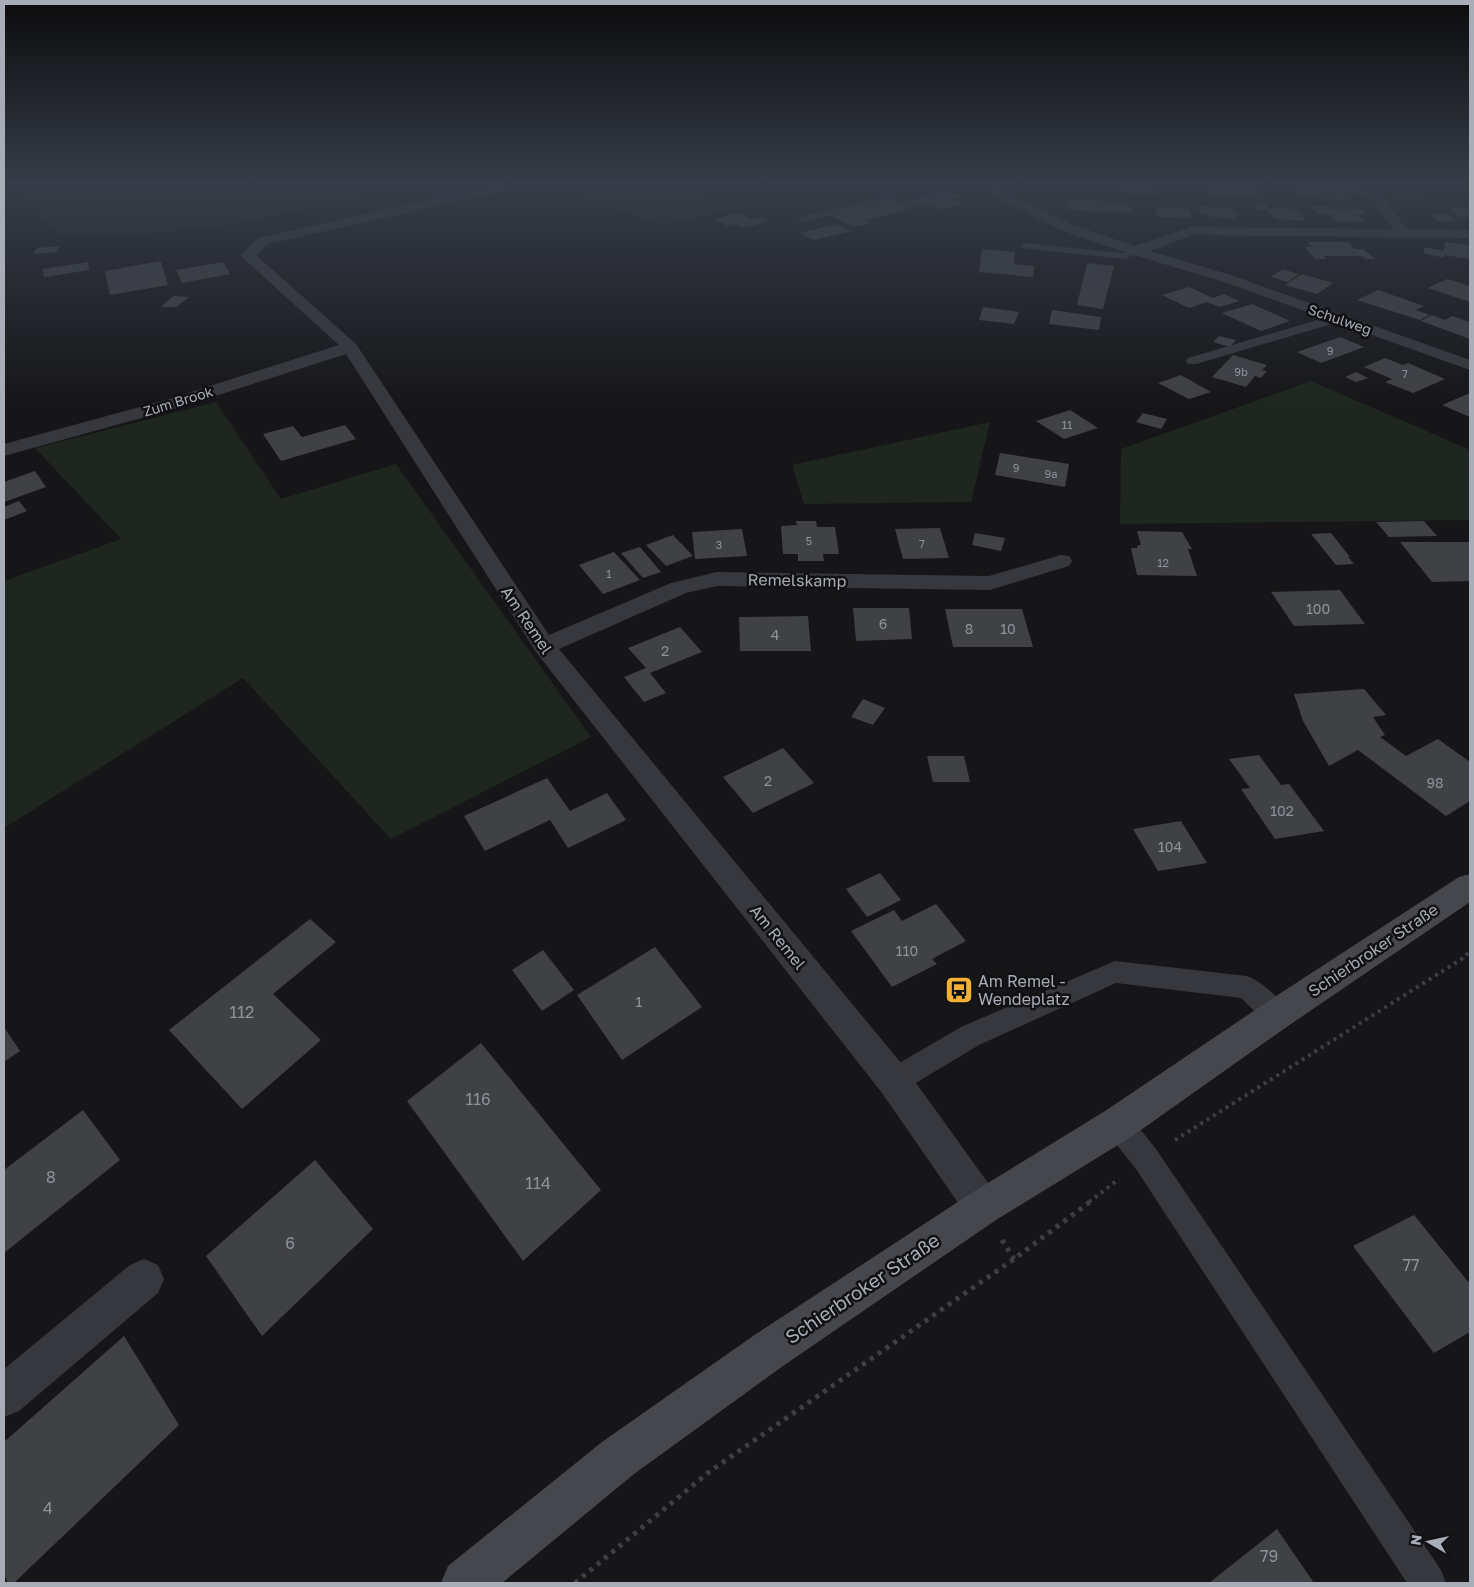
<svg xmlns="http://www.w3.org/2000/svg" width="1474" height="1587" font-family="'Golos Text',sans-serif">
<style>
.green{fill:#1e261f}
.building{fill:#404145}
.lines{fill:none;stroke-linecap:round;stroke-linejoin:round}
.path-far1{stroke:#3d3f44;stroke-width:4;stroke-dasharray:3 4.5;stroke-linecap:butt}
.path{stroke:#3d3f44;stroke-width:5;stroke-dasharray:4 5.5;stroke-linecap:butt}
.service{fill:#37383d;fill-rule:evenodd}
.minor{fill:#37383d;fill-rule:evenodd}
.secondary{fill:#45474d;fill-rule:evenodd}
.labels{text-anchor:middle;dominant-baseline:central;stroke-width:5;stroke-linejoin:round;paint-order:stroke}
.far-number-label{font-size:11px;fill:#8e929b}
.far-street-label{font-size:14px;fill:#a8adb8;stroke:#111113}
.number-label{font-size:14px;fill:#8e929b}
.street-label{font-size:16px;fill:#a8adb8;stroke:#111113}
.poi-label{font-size:16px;fill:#a8adb8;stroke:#111113;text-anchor:start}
.near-number-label{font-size:16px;fill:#8e929b}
.near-street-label{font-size:19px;fill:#a8adb8;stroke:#111113}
</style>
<rect width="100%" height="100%" fill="#161618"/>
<path class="green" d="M 9,184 L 409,184 L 419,189 L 217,226 L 135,235 L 59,233 Z
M 538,184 L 692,184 L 734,209 L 662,225 Z
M 1377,184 L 1415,184 L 1436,202 L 1390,202 Z
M 1311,381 L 1470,450 L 1470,470 L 1468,472 L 1470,473 L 1470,520 L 1120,524 L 1121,449 Z
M 216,402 L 281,499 L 396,464 L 591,737 L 391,839 L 243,678 L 4,828 L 4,581 L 121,539 L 35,448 Z
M 990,422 L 971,502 L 804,504 L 792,465 Z"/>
<path class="building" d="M 1121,184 L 1153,184 L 1160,194 L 1124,193 L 1120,187 L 1123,188 Z
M 1206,186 L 1253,187 L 1262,198 L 1213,196 Z
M 1294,189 L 1340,190 L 1349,200 L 1303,198 Z
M 947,190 L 964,197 L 953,199 L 964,204 L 941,210 L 927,204 L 866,220 L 871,223 L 854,227 L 829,215 L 893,199 L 901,203 Z
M 1067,200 L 1128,202 L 1132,213 L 1070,210 Z
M 1254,204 L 1266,204 L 1269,208 L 1297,209 L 1306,221 L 1275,219 L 1268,211 L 1258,210 Z
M 1310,205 L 1327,206 L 1329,209 L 1362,209 L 1367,215 L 1358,215 L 1364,222 L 1335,221 L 1328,214 L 1318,214 Z
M 1197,206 L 1232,208 L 1238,215 L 1237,219 L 1211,217 L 1210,215 L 1201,214 Z
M 1164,207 L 1188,209 L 1191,212 L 1191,218 L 1158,217 L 1155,208 L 1165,209 Z
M 1448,207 L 1470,208 L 1470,217 L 1460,217 Z
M 738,213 L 752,220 L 762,217 L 770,221 L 744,228 L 736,224 L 727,226 L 714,219 Z
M 1430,214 L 1447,214 L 1455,221 L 1438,221 Z
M 837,224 L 851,231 L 813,240 L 800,233 Z
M 1308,242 L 1348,242 L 1355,249 L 1363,249 L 1375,259 L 1365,259 L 1361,256 L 1324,256 L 1326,259 L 1316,259 L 1305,247 L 1313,247 Z
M 1445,242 L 1470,245 L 1470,259 L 1444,255 L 1444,258 L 1424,253 L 1424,247 L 1444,251 Z
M 59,246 L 56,252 L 33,254 L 37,248 Z
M 982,249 L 1015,252 L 1014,264 L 1034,266 L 1033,277 L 979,272 Z
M 161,261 L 168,285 L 110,295 L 105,271 Z
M 88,262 L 89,270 L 44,277 L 43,269 Z
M 223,262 L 230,274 L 182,283 L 176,270 Z
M 1087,263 L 1114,266 L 1103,309 L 1077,305 Z
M 1282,269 L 1299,274 L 1288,282 L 1271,277 Z
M 1302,274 L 1333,283 L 1317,294 L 1285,285 Z
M 1447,279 L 1470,286 L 1470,302 L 1428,288 Z
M 1189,287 L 1213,298 L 1224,294 L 1240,301 L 1219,307 L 1207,302 L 1189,308 L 1162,295 Z
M 1378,290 L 1424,306 L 1415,310 L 1430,315 L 1420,320 L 1357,300 Z
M 173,296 L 189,297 L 176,307 L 161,307 Z
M 1252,304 L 1290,321 L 1261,331 L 1222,313 Z
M 983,307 L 1019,312 L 1014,324 L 979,320 Z
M 1052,310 L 1101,317 L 1099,330 L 1049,324 Z
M 1432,315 L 1445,320 L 1452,316 L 1470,322 L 1470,339 L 1421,321 Z
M 1219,336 L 1236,340 L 1230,347 L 1213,342 Z
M 1340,337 L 1364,347 L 1321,363 L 1297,352 Z
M 1233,355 L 1267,365 L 1262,370 L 1267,371 L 1261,378 L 1255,376 L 1246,387 L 1212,377 Z
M 1385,358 L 1403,365 L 1408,363 L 1445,379 L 1413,393 L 1385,382 L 1392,379 L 1364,367 Z
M 1356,372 L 1368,378 L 1356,382 L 1345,377 Z
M 1181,375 L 1211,392 L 1189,399 L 1158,383 Z
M 1470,393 L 1470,417 L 1442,405 Z
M 1070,410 L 1098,428 L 1064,439 L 1036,421 Z
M 1143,413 L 1167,419 L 1161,429 L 1136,422 Z
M 345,425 L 356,439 L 281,461 L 263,434 L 293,426 L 302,437 Z
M 1000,453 L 1069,464 L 1065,487 L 995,475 Z
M 35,471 L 46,487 L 4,502 L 4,482 Z
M 19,501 L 27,511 L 4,520 L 4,507 Z
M 796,521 L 816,521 L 817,527 L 835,527 L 839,554 L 823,554 L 824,561 L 798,561 L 798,554 L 783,554 L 781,526 L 797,525 Z
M 1424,521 L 1437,536 L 1389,537 L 1376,522 Z
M 940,528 L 949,558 L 903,559 L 895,529 Z
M 742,529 L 747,556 L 695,559 L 692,532 Z
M 1137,531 L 1182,532 L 1192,549 L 1188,549 L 1197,576 L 1137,575 L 1131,548 L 1137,548 L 1138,545 L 1141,545 Z
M 975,533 L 1005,538 L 1001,551 L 972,545 Z
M 1331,533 L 1350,557 L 1348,557 L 1354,564 L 1336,565 L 1311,534 Z
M 673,535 L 693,556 L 666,566 L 646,545 Z
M 1400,542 L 1470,542 L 1470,581 L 1432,582 Z
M 640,547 L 661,572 L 643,578 L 621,553 Z
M 614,552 L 640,580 L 603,594 L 579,565 Z
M 1340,590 L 1365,624 L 1294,626 L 1271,592 Z
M 853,608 L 909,608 L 912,639 L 856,641 Z
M 945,609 L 1022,609 L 1033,647 L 953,647 Z
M 808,616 L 811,651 L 740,651 L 739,617 Z
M 680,627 L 702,652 L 650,673 L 666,693 L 644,702 L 624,677 L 646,668 L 628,648 Z
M 1364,689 L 1386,715 L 1373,717 L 1385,735 L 1380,737 L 1406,756 L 1438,739 L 1470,762 L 1470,801 L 1446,816 L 1358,750 L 1329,766 L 1303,721 L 1294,694 Z
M 863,699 L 885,708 L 873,725 L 851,717 Z
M 783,748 L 814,783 L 753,813 L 723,777 Z
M 1259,755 L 1281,785 L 1289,784 L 1324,831 L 1275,839 L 1241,789 L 1250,788 L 1229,759 Z
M 927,756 L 964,756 L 970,782 L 933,782 Z
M 547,778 L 570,811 L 607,793 L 626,820 L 568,848 L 550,820 L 485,851 L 464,816 Z
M 1181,821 L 1207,863 L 1158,871 L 1133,829 Z
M 880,873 L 901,900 L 867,917 L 846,889 Z
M 936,904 L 966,941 L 932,959 L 937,964 L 892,987 L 851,931 L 894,910 L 902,921 Z
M 310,919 L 336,942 L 273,994 L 321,1040 L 242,1109 L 169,1030 Z
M 655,947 L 702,1007 L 622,1060 L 577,995 Z
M 543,950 L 574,990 L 542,1011 L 512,970 Z
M 4,1027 L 20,1051 L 4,1062 Z
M 481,1043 L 601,1190 L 523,1261 L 407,1101 Z
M 83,1110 L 120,1160 L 4,1253 L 4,1170 Z
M 315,1160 L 373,1229 L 262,1336 L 206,1256 Z
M 1414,1215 L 1470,1284 L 1470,1332 L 1434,1353 L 1353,1246 Z
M 124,1336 L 179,1425 L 14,1583 L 8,1583 L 4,1574 L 4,1442 Z
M 1277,1529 L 1314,1583 L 1209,1583 Z"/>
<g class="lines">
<path class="path-far1" d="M 1175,1140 L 1465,957 L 1470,950
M 1089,1202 L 1119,1179"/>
<path class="path" d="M 1002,1240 L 1014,1259
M 575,1583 L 709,1472 L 1014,1259 L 1091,1201"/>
<path class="service" d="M 426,184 L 438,184 L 459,198 L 454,201 L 451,200 Z
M 913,184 L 930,184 L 893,195 L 890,201 L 803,222 L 798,219 L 799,217 L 883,197 L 886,191 Z
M 1025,243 L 1123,253 L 1135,248 L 1140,251 L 1125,259 L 1021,248 L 1020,246 Z
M 1338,314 L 1344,318 L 1342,321 L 1196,364 L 1188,364 L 1186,361 L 1188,358 Z
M 1115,961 L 1247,976 C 1263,982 1282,1000 1289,1015 L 1285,1023 L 1276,1027 L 1267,1023 L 1241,998 L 1116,983 L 979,1045 L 904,1090 L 894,1094 L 884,1090 L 881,1081 L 884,1072 L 961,1027 Z
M 1118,1110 L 1128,1114 L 1156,1149 L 1441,1570 L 1446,1583 L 1407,1583 L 1136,1169 L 1108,1134 L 1104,1124 L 1108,1114 Z"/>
<path class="minor" d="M 500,184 L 523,184 L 517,188 L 268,244 L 256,255 L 356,344 L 549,635 L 671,583 L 717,572 L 989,576 L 1061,555 L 1069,556 L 1072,561 L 1069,566 L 990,590 L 717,586 L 686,593 L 559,649 L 906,1069 L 996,1194 L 1002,1207 L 996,1220 L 983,1226 L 970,1220 L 882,1093 L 536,652 L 346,354 L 181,407 L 4,456 L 4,444 L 169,399 L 339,345 L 243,258 L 241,255 L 258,238 Z
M 982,184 L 996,184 L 1012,195 L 1073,225 L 1135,246 L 1192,227 L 1393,229 L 1372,199 L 1344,191 L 1272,188 L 1266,184 L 1348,184 L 1380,193 L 1402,223 L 1409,229 L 1470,230 L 1470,238 L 1193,235 L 1149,251 L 1228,274 L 1470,360 L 1470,370 L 1218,280 L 1130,254 L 1063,231 L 1004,201 Z
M 144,1259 L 158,1265 L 164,1279 L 158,1293 L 19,1411 L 4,1417 L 4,1369 L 130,1265 Z"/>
<path class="secondary" d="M 1470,874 L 1470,902 L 1288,1026 L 1131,1137 L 996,1220 L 783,1366 L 634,1474 L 502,1583 L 441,1583 L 448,1566 L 602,1442 L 753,1336 L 970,1194 L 1105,1111 L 1264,1004 L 1459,877 Z"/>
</g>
<linearGradient id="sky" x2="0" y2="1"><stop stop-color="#0c0c0d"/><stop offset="0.45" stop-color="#363c48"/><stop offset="1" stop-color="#363c48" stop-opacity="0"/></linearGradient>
<rect width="1474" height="406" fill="url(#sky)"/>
<defs>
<g id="bus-square" transform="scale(1.4375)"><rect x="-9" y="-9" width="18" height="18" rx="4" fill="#f2b134" stroke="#111113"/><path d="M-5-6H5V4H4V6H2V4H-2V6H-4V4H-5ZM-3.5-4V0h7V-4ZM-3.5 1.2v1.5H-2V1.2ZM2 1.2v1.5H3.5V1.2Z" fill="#111"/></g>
</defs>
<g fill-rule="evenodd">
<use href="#bus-square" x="959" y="990"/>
</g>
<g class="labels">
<g class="far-number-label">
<text x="1330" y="350">9</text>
<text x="1241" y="371">9b</text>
<text x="1405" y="373">7</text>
<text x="1067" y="424">11</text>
<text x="1016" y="467">9</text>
<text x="1051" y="473">9a</text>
<text x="809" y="540">5</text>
<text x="922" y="543">7</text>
<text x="719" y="544">3</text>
<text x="1163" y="562">12</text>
<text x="609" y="573">1</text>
</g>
<g class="far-street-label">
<text transform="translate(1340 319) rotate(19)">Schulweg</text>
<text transform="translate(178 401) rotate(-17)">Zum Brook</text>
</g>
<g class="number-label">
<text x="1318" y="608">100</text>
<text x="883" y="623">6</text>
<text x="969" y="628">8</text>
<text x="1008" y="628">10</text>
<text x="775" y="634">4</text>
<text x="665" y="650">2</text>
<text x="768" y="780">2</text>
<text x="1435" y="782">98</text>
<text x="1282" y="810">102</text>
<text x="1170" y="846">104</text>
<text x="907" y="950">110</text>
<text x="639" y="1001">1</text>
</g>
<g class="street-label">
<text transform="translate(797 580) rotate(1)">Remelskamp</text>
<text transform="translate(527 620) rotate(56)">Am Remel</text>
<text transform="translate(778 937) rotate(51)">Am Remel</text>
<text transform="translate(1373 950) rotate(-34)">Schierbroker Straße</text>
</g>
<g class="poi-label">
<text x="978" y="981">Am Remel -<tspan x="978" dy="18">Wendeplatz</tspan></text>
</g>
<g class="near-number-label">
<text x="242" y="1012">112</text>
<text x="478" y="1099">116</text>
<text x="51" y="1177">8</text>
<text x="538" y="1183">114</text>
<text x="290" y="1243">6</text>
<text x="1411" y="1265">77</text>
<text x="48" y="1508">4</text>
<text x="1269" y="1556">79</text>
</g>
<g class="near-street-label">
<text transform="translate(862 1288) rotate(-34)">Schierbroker Straße</text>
</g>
</g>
<rect width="1474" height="1587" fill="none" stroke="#a8adb8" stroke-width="10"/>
<g transform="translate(1429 1542) rotate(279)" stroke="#111113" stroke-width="4" paint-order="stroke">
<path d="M0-4L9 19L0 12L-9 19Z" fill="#a8adb8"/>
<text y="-8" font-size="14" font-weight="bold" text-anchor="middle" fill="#a8adb8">N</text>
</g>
</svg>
